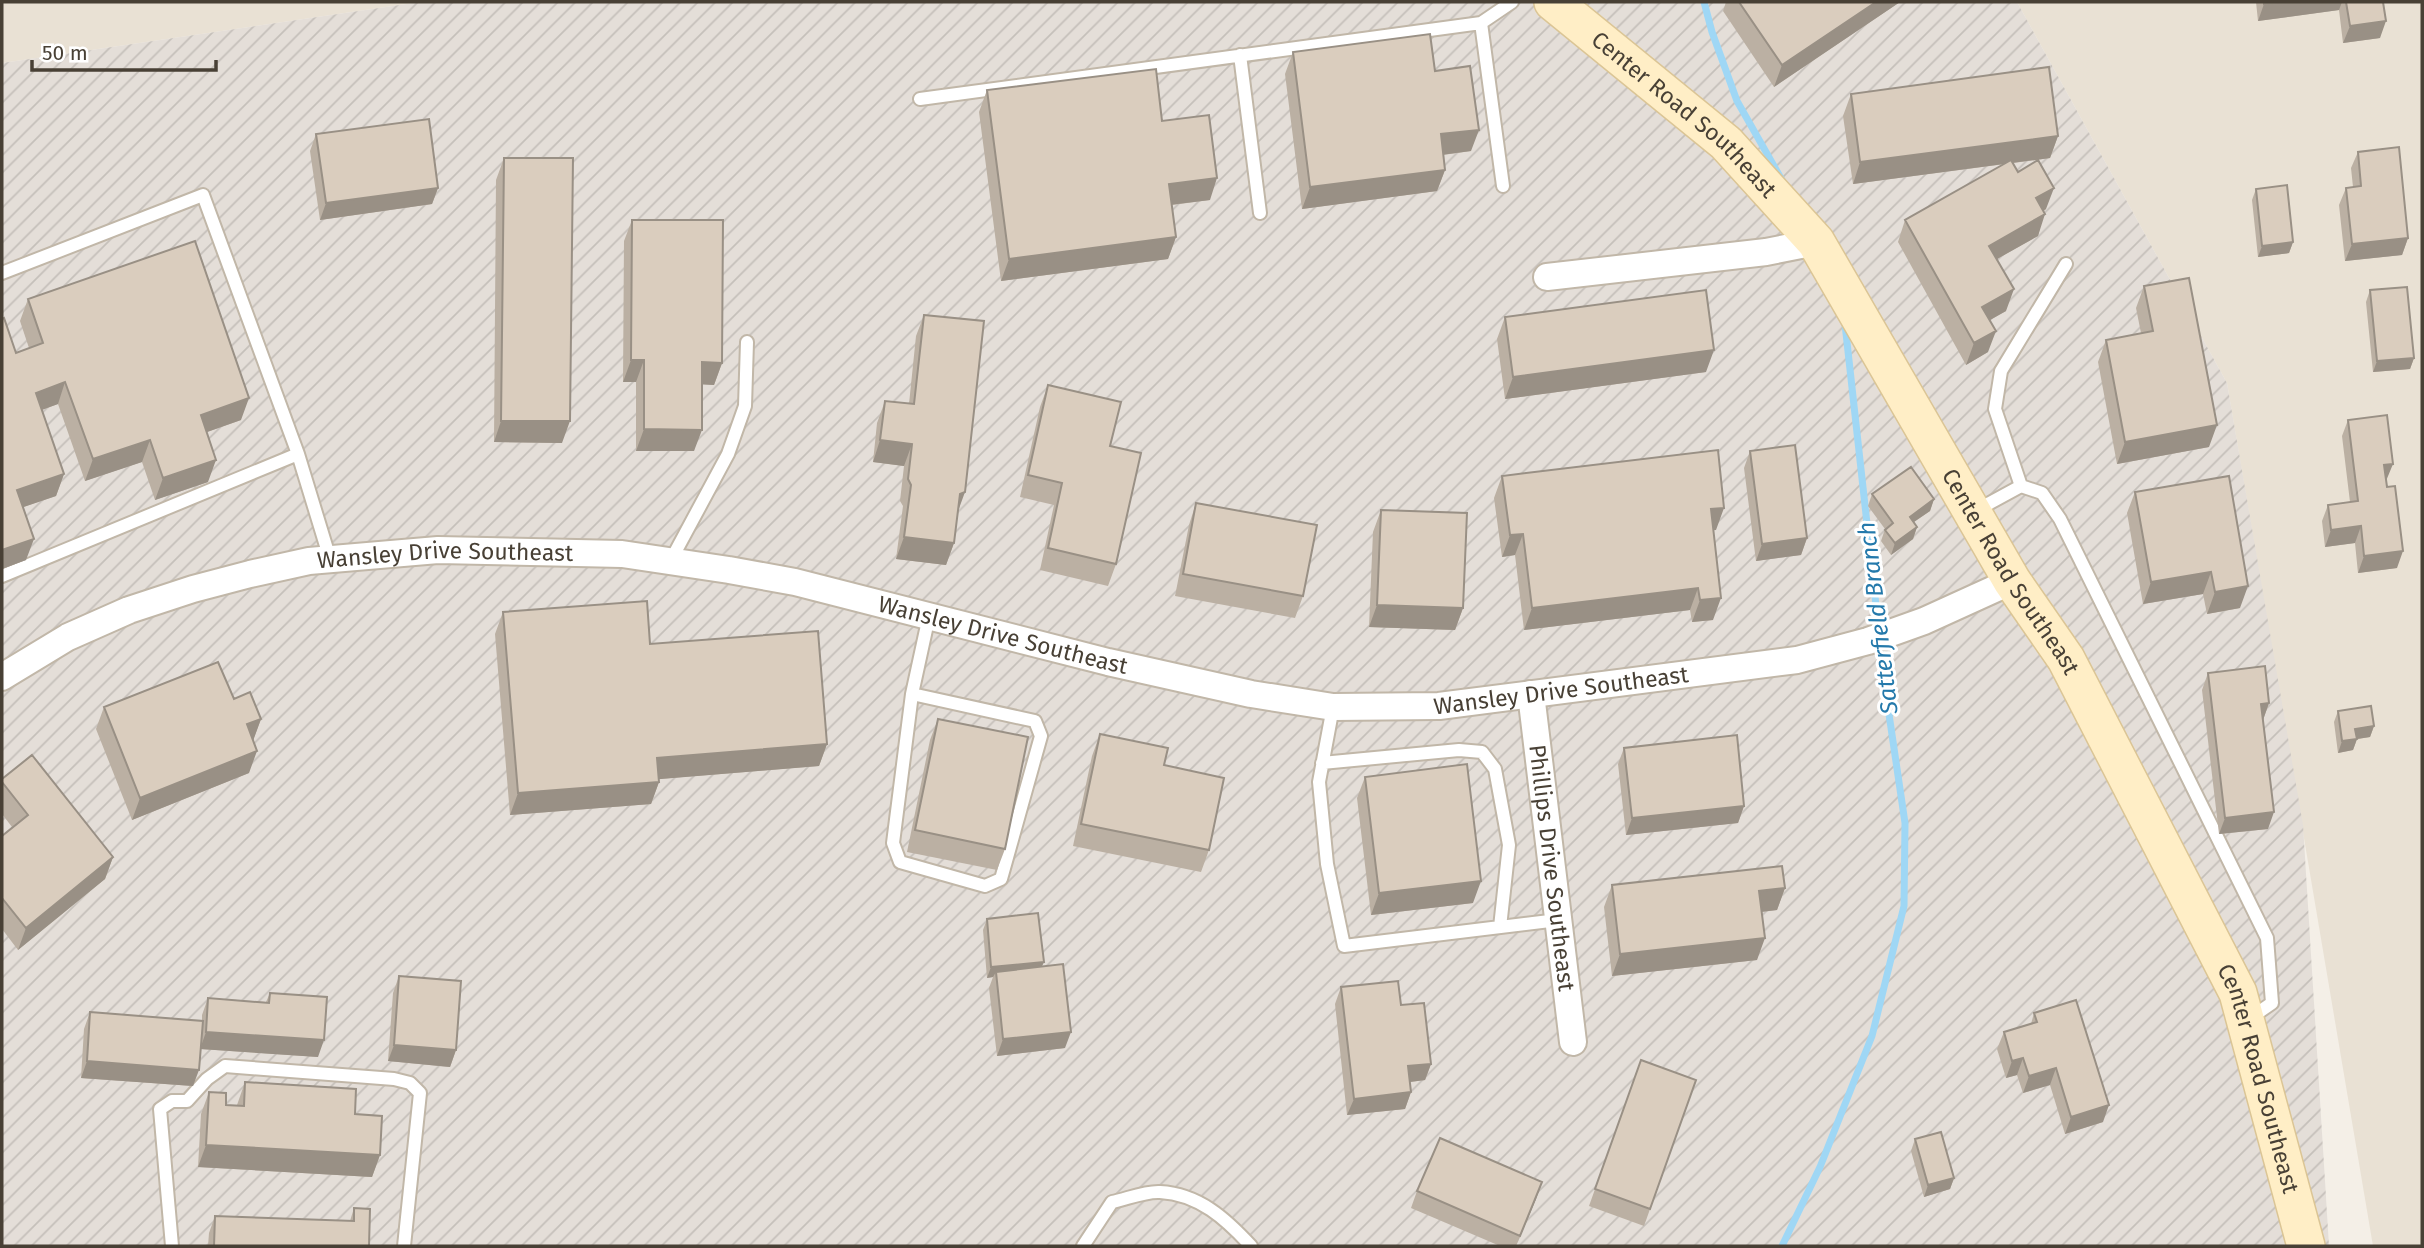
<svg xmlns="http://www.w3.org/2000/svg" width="2424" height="1248" font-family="'Fira Sans',sans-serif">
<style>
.residential{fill:#e9e1d4}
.industrial{fill:url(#industrial-furrows)}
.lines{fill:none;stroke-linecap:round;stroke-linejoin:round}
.stream{stroke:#9fd7f5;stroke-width:7}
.lane-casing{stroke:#c1b7a8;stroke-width:16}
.street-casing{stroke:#c1b7a8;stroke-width:30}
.secondary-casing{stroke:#dbc595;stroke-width:40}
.lane{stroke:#fff;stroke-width:12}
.street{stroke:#fff;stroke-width:26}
.secondary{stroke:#ffeec6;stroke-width:37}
.wall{fill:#bbb0a3}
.shaded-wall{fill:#999085}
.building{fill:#dacdbe;stroke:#999085;stroke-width:2}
.labels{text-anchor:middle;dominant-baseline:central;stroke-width:6;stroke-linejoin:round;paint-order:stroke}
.street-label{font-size:23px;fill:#484035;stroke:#fff}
.water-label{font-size:24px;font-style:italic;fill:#2479ab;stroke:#fff}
</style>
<defs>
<pattern id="industrial-furrows" width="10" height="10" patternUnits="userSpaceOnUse" patternTransform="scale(1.75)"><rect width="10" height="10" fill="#e4ded8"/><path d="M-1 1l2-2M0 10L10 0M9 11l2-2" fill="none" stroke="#c5c0ba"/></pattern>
</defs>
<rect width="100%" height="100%" fill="#f4efe7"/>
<path class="residential" d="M 2,2 L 420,2 L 2,63 Z
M 2017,2 L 2422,2 L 2422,1246 L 2373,1246 L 2227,383 Z"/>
<path class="industrial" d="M 420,2 L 2017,2 L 2227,383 L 2303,825 L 2329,1246 L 2,1246 L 2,63 Z"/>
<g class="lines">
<path class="stream" d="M 1704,2 L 1712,32 L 1737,101 L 1782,180
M 1782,1246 L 1820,1167 L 1872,1036 L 1904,906 L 1905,823 L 1885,687 L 1845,324"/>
<g class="lane-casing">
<path id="lane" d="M 1481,23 L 1503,186
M 1240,55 L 1260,213
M 920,99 L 1481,23 L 1512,2
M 2,273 L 203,195 L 298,454 L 330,559
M 2021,486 L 1995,409 L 2001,371 L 2066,264
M 1975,511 L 2021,486 L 2042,493 L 2060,519 L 2267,938 L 2272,1003 L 2249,1019
M 671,560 L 728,454 L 745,406 L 747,342
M 2,576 L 298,454
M 912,694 L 1035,721 L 1041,736 L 1001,879 L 985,886 L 900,862 L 893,843 L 912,694 L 929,616
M 1333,707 L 1319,782 L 1327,864 L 1344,946 L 1558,920
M 1322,763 L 1459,750 L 1482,752 L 1495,769 L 1509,845 L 1500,927
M 172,1246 L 160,1109 L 172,1101 L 187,1101 L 207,1079 L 225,1066 L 394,1079 L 410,1083 L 420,1093 L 404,1246
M 1083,1246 L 1112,1202 C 1127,1199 1145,1191 1160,1192 C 1199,1194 1226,1219 1251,1246"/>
</g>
<g class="street-casing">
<g id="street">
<path d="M 1547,277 L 1766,252 L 1816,242"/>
<path id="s1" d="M 2,677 L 68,637 L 129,610 L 193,589 L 250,574 L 309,561 L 438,550 L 622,554 L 729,570 L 795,582 L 1108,662 L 1251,694 L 1333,707 L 1439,706 L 1797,660 L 1868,641 L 1924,621 L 2012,581"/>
<path id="s2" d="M 1531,694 L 1573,1042"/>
</g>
</g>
<g class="secondary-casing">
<g id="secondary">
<path id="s3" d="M 1553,2 L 1726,143 L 1816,242 L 2012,581 L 2066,659 L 2238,993 L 2306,1246"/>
</g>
</g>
<use href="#lane" class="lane"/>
<use href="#street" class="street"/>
<use href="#secondary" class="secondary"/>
</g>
<path class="wall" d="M 1726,2 L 1900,2 L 1774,87 L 1723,11 Z
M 2256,2 L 2383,2 L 2380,38 L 2343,43 L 2339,10 L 2258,21 Z
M 1293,52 L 1435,71 L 1471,151 L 1443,155 L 1445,170 L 1437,191 L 1302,209 L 1285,74 Z
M 987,90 L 1162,121 L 1210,200 L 1172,205 L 1176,237 L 1168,259 L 1001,281 L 979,112 Z
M 1851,94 L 2058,136 L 2050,158 L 2013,163 L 2018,172 L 2046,209 L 2044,211 L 2038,236 L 1997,259 L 2006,311 L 1990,320 L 1988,352 L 1966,365 L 1898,242 L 1905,220 L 2005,164 L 1853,184 L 1843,116 Z
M 316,134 L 438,188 L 432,204 L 320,220 L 310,151 Z
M 2358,152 L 2408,238 L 2402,255 L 2345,261 L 2339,205 L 2346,188 L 2353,187 L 2351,168 Z
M 504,158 L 562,443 L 494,442 L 496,180 Z
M 2256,189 L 2293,242 L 2289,253 L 2258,257 L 2252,200 Z
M 632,220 L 722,363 L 714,385 L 702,384 L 694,451 L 636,451 L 636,382 L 623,382 L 624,241 Z
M 2144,286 L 2209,447 L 2117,464 L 2098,362 L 2106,340 L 2141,333 L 2136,308 Z
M 2370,290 L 2414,358 L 2410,369 L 2373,372 L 2366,302 Z
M 28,299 L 241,420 L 207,432 L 208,482 L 155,500 L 142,462 L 85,481 L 58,404 L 41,410 L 64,474 L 56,496 L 23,507 L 26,560 L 2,569 L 16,353 L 29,348 L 20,321 Z
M 924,315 L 958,513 L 954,543 L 946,565 L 896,559 L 903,506 L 900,501 L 904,466 L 873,462 L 877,423 L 885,401 L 909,404 L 916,336 Z
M 1505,317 L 1706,372 L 1505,399 L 1497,339 Z
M 1048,385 L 1110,446 L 1116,564 L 1108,586 L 1040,570 L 1054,505 L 1020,497 L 1040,407 Z
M 2348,420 L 2386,481 L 2397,568 L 2358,573 L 2355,543 L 2325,547 L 2322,521 L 2328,505 L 2350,502 L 2342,436 Z
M 1750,451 L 1807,538 L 1801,555 L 1756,561 L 1744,468 Z
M 1502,476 L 1716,530 L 1713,530 L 1713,620 L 1692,622 L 1690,610 L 1524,630 L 1515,555 L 1502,557 L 1494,498 Z
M 2229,476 L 2240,608 L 2207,614 L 2203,594 L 2143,604 L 2127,513 L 2135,492 Z
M 1872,494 L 1934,499 L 1930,511 L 1914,522 L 1917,527 L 1913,539 L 1891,555 L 1881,541 L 1885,529 L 1868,506 Z
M 1196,503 L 1303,596 L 1295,618 L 1175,596 L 1189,525 Z
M 1381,510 L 1463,608 L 1455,630 L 1369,627 L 1373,532 Z
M 503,612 L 650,644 L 827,744 L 819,766 L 658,779 L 659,782 L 651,804 L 510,815 L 495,634 Z
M 2208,673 L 2269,703 L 2263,720 L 2268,829 L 2219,834 L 2202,690 Z
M 234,699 L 261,719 L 253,740 L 249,773 L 132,820 L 96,729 L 104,707 Z
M 2338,711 L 2374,726 L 2370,737 L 2357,739 L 2353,750 L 2338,753 L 2334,722 Z
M 938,719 L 1005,849 L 997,870 L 907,852 L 930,740 Z
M 1100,734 L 1164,765 L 1209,850 L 1201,872 L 1073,846 L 1092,756 Z
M 1624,748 L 1744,806 L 1738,823 L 1626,835 L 1618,764 Z
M 1365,777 L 1473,903 L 1371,915 L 1357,798 Z
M 2,779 L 113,857 L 105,879 L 18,950 L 2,929 L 2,836 L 12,827 L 2,814 Z
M 1612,885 L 1785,888 L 1777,910 L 1762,912 L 1757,960 L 1612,976 L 1604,907 Z
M 987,919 L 1042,966 L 1065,1048 L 997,1056 L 989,988 L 993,977 L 987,978 L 983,930 Z
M 399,976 L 456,1050 L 450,1067 L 388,1061 L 393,993 Z
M 1341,987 L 1401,1005 L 1431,1064 L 1425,1080 L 1410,1082 L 1411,1092 L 1405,1109 L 1347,1115 L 1335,1004 Z
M 270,993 L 318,1057 L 201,1049 L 193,1086 L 81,1078 L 84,1029 L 90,1012 L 202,1021 L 202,1015 L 208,998 L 266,1002 Z
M 2034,1013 L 2103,1122 L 2065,1134 L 2050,1085 L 2023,1093 L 2017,1075 L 2006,1078 L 1997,1049 L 2004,1032 L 2031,1024 Z
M 1641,1060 L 1696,1080 L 1644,1226 L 1589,1206 Z
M 245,1082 L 355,1114 L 380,1155 L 372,1177 L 198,1167 L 201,1114 L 209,1092 L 226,1105 L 237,1105 Z
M 1915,1139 L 1954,1178 L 1950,1189 L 1924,1197 L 1911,1151 Z
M 1417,1191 L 1536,1199 L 1516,1246 L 1500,1246 L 1411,1208 Z
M 354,1208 L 369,1246 L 208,1246 L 209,1233 L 215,1216 L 350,1221 Z"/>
<path class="shaded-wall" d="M 1876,2 L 1900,2 L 1774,87 L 1782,65 Z
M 2280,2 L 2342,2 L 2339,10 L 2258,21 L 2264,4 Z
M 2386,21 L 2380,38 L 2343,43 L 2350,26 Z
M 1479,130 L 1471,151 L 1433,156 L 1441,134 Z
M 2058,136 L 2050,158 L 1853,184 L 1860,162 Z
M 1445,170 L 1437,191 L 1302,209 L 1310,187 Z
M 1217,178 L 1210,200 L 1161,206 L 1169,184 Z
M 438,188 L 432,204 L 320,220 L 326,203 Z
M 2054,188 L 2046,209 L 2028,219 L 2036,198 Z
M 2045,214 L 2038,236 L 1981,268 L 1989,246 Z
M 1176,237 L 1168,259 L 1001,281 L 1009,259 Z
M 2408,238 L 2402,255 L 2345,261 L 2352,244 Z
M 2293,242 L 2289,253 L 2258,257 L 2262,246 Z
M 2014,289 L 2006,311 L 1974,329 L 1982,307 Z
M 1996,331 L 1988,352 L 1966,365 L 1974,343 Z
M 1714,350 L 1706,372 L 1505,399 L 1513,377 Z
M 2414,358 L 2410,369 L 2373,372 L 2377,361 Z
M 631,360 L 644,360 L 636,382 L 623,382 Z
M 702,362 L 722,363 L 714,385 L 694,384 Z
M 65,382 L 58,404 L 28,415 L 36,393 Z
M 249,398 L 241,420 L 193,437 L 201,415 Z
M 501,421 L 570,421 L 562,443 L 494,442 Z
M 2217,425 L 2209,447 L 2117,464 L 2125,442 Z
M 644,429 L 702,430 L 694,451 L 636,451 Z
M 150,440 L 142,462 L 85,481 L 93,459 Z
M 880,440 L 912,444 L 904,466 L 873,462 Z
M 216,460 L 208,482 L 155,500 L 163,478 Z
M 2393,464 L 2386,481 L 2384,465 Z
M 64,474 L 56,496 L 9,512 L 17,490 Z
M 965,492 L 957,514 L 960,494 Z
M 1934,499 L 1930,511 L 1905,528 L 1910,517 Z
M 1724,508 L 1716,530 L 1703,531 L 1711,509 Z
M 2361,526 L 2355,543 L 2325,547 L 2331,530 Z
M 1917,527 L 1913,539 L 1891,555 L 1895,543 Z
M 1523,534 L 1515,555 L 1502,557 L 1510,535 Z
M 904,537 L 954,543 L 946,565 L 896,559 Z
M 1807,538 L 1801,555 L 1756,561 L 1762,544 Z
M 34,539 L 26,560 L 2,569 L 2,550 Z
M 2403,551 L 2397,568 L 2358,573 L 2364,556 Z
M 2211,572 L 2203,594 L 2143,604 L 2151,582 Z
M 2248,586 L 2240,608 L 2207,614 L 2215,592 Z
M 1698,588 L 1690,610 L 1524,630 L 1532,608 Z
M 1721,598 L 1713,620 L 1692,622 L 1700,600 Z
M 1377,605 L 1463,608 L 1455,630 L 1369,627 Z
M 2269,703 L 2263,720 L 2261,704 Z
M 261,719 L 253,741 L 247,724 Z
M 2374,726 L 2370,737 L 2357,739 L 2353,750 L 2338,753 L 2342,741 L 2355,729 Z
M 827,744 L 819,766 L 649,780 L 657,758 Z
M 257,751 L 249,773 L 132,820 L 140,798 Z
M 659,782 L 651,804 L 510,815 L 518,793 Z
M 1744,806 L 1738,823 L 1626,835 L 1632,818 Z
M 2274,812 L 2268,829 L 2219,834 L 2225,818 Z
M 113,857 L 105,879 L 18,950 L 26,928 Z
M 1481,881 L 1473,903 L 1371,915 L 1379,893 Z
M 1785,888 L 1777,910 L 1751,913 L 1759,891 Z
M 1765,938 L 1757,960 L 1612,976 L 1620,954 Z
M 1044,962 L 1039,973 L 996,972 L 993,977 L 987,978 L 991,967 Z
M 206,1032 L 324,1040 L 318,1057 L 200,1049 Z
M 1071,1032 L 1065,1048 L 997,1056 L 1003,1039 Z
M 394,1045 L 456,1050 L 450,1067 L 388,1061 Z
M 2023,1058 L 2017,1075 L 2006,1078 L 2012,1061 Z
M 87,1061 L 199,1070 L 193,1086 L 81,1078 Z
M 1431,1064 L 1425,1080 L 1402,1083 L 1408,1066 Z
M 2056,1068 L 2050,1085 L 2023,1093 L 2029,1076 Z
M 1411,1092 L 1405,1109 L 1347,1115 L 1354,1099 Z
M 2109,1105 L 2103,1122 L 2065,1134 L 2071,1117 Z
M 206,1145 L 380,1155 L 372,1177 L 198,1167 Z
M 1954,1178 L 1950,1189 L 1924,1197 L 1928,1185 Z
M 1542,1182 L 1536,1199 L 1516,1246 L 1520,1236 Z"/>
<path class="building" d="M 1739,2 L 1876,2 L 1782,65 Z
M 2264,2 L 2280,2 L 2264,4 Z
M 2346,2 L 2383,2 L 2386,21 L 2350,26 Z
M 1430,34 L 1435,71 L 1470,66 L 1479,130 L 1441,134 L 1445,170 L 1310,187 L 1293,52 Z
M 2049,67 L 2058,136 L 1860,162 L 1851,94 Z
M 1156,69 L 1162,121 L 1209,115 L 1217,178 L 1169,184 L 1176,237 L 1009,259 L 987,90 Z
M 429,119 L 438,188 L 326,203 L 316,134 Z
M 2399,147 L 2408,238 L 2352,244 L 2346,188 L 2361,186 L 2358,152 Z
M 504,158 L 573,158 L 570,421 L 501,421 Z
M 2011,160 L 2018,172 L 2038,160 L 2054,188 L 2036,198 L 2045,214 L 1989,246 L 2014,289 L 1982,307 L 1996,331 L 1974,343 L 1905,220 Z
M 2287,185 L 2293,242 L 2262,246 L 2256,189 Z
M 632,220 L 723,220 L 722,363 L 702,362 L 702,430 L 644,429 L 644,360 L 631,360 Z
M 195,241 L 249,398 L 201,415 L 216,460 L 163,478 L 150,440 L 93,459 L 65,382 L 36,393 L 64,474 L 17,490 L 34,539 L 2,550 L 2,319 L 4,318 L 16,353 L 43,343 L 28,299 Z
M 2189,278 L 2217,425 L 2125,442 L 2106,340 L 2153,331 L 2144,286 Z
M 2407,287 L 2414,358 L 2377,361 L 2370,290 Z
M 1706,290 L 1714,350 L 1513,377 L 1505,317 Z
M 924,315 L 984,321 L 965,492 L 960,494 L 954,543 L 904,537 L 911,485 L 908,479 L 912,444 L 880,440 L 885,401 L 914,404 Z
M 1048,385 L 1121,402 L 1110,446 L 1141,453 L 1116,564 L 1048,548 L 1062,483 L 1028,475 Z
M 2387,415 L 2393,464 L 2384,465 L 2387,487 L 2395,486 L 2403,551 L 2364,556 L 2361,526 L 2331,530 L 2328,505 L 2358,501 L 2348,420 Z
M 1795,445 L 1807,538 L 1762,544 L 1750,451 Z
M 1718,450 L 1724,508 L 1711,509 L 1721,598 L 1700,600 L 1698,588 L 1532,608 L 1523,534 L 1510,535 L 1502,476 Z
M 1911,467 L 1934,499 L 1910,517 L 1917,527 L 1895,543 L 1885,530 L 1893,523 L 1872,494 Z
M 2229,476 L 2248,586 L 2215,592 L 2211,572 L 2151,582 L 2135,492 Z
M 1196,503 L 1317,525 L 1303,596 L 1183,574 Z
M 1381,510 L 1467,513 L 1463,608 L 1377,605 Z
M 647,601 L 650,644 L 818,631 L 827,744 L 657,758 L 659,782 L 518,793 L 503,612 Z
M 218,662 L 234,699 L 250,692 L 261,719 L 247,724 L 257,751 L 140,798 L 104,707 Z
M 2265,666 L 2269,703 L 2261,704 L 2274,812 L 2225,818 L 2208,673 Z
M 2371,706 L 2374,726 L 2355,729 L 2357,739 L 2342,741 L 2338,711 Z
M 938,719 L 1028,737 L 1005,849 L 915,830 Z
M 1100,734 L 1168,748 L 1164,765 L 1224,778 L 1209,850 L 1081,824 Z
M 1737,735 L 1744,806 L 1632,818 L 1624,748 Z
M 32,755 L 113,857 L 26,928 L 2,898 L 2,836 L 28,815 L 2,782 L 2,779 Z
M 1467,764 L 1481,881 L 1379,893 L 1365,777 Z
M 1782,866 L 1785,888 L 1759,891 L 1765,938 L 1620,954 L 1612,885 Z
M 1038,913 L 1044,962 L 991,967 L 987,919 Z
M 1063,964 L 1071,1032 L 1003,1039 L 996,972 Z
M 399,976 L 461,981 L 456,1050 L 394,1045 Z
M 1398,981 L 1401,1005 L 1424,1003 L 1431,1064 L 1408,1066 L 1411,1092 L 1354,1099 L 1341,987 Z
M 270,993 L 327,997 L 324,1040 L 206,1032 L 208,998 L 269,1003 Z
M 2076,1000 L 2109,1105 L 2071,1117 L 2056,1068 L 2029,1076 L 2023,1058 L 2012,1061 L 2004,1032 L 2037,1022 L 2034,1013 Z
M 90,1012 L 203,1021 L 199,1070 L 87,1061 Z
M 1641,1060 L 1696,1080 L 1650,1209 L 1595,1189 Z
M 245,1082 L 356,1089 L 355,1114 L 382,1116 L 380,1155 L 206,1145 L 209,1092 L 226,1093 L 226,1105 L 244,1106 Z
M 1941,1132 L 1954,1178 L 1928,1185 L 1915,1139 Z
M 1440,1138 L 1542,1182 L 1520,1236 L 1417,1191 Z
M 354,1208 L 370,1209 L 369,1246 L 214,1246 L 215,1216 L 354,1221 Z"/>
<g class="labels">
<g class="street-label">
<text stroke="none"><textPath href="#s3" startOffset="173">Center Road Southeast</textPath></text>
<text stroke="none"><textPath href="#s1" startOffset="467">Wansley Drive Southeast</textPath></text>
<text stroke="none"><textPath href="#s3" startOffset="740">Center Road Southeast</textPath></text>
<text stroke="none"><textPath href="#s1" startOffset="1034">Wansley Drive Southeast</textPath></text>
<text stroke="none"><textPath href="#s1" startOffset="1601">Wansley Drive Southeast</textPath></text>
<text stroke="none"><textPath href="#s2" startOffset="175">Phillips Drive Southeast</textPath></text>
<text stroke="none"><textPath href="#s3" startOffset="1307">Center Road Southeast</textPath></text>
</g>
<g class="water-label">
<text transform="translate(1878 618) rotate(-97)">Satterfield Branch</text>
</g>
</g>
<rect width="2424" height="1248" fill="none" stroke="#484035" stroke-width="7"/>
<path d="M32 60v10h184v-10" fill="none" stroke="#484035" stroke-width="3.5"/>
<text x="42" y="60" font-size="21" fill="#484035" stroke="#ffffff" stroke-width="5" paint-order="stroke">50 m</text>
</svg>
